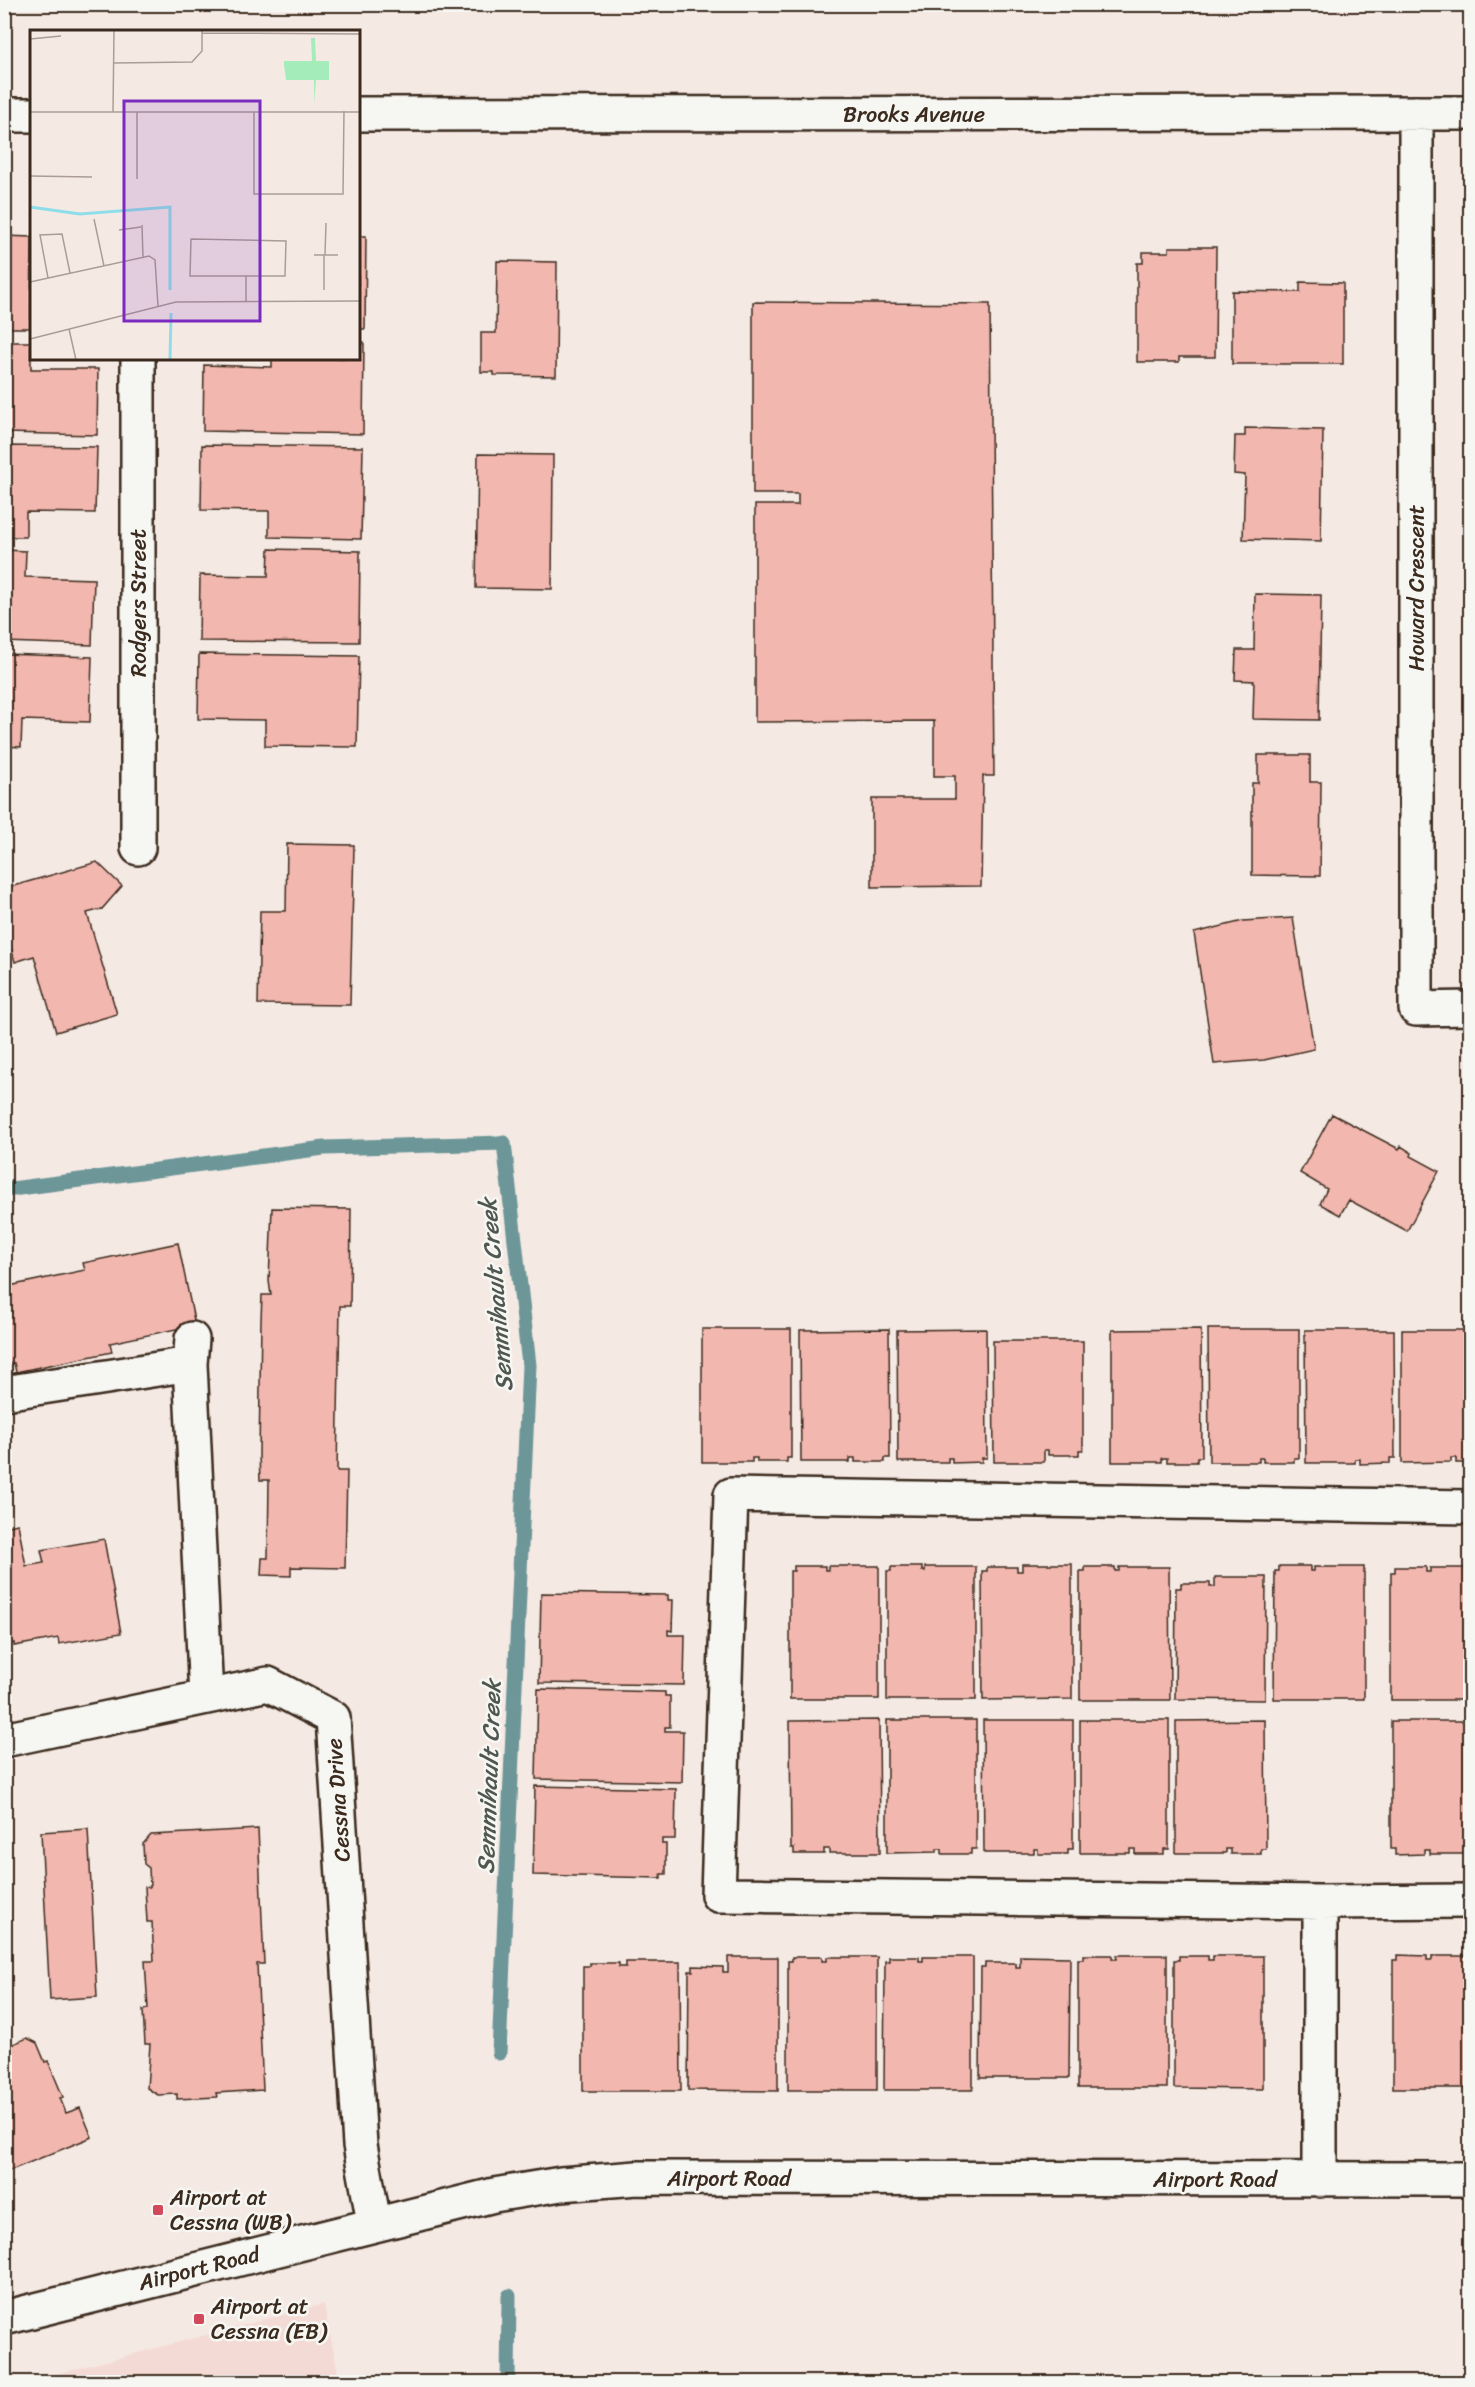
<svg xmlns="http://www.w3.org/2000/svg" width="1475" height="2387" font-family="Sriracha,sans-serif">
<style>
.built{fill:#f4dad4}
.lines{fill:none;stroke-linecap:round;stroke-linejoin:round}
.stream{stroke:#6c9697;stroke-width:15}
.building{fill:#f2b7ae;stroke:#3b2a1e;stroke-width:1.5}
.minor-casing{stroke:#3b2a1e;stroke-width:38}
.minor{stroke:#f6f6f2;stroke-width:33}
.poi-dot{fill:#d1495b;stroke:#f6f6f2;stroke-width:2}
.labels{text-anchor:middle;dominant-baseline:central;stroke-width:5;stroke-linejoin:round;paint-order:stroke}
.street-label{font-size:22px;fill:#3b2a1e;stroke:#f6f6f2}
.poi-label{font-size:22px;fill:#3b2a1e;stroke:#f6f6f2;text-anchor:start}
.water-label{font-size:24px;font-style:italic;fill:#505750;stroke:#f6f6f2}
.inset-river{fill:none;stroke:#8ddee8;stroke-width:3}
.inset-road{fill:none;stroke:#ab9d95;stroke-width:1.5}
.view{fill:#7b2cbf;fill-opacity:0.15;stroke:#7b2cbf;stroke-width:3}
.inset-edge{fill:none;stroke:#3b2a1e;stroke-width:3}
</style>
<rect width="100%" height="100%" fill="#f5e9e4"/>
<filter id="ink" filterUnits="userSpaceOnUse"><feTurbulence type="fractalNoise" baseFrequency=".0167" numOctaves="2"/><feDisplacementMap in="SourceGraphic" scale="12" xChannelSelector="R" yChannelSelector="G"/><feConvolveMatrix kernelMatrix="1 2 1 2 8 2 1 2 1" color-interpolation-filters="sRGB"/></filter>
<g filter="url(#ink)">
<path class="built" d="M 324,2304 L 340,2382 L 26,2382 Z"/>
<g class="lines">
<path class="stream" d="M 4,1190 L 324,1148 L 504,1143 L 529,1365 L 499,2053
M 508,2382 L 509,2296"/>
</g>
<path class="building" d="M 4,236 L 32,237 L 31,328 L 4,328 Z
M 358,236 L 366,236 L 365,329 L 358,329 Z
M 1169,247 L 1216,247 L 1215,357 L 1179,357 L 1179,362 L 1137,362 L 1137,263 L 1143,263 L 1143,252 L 1169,252 Z
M 497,261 L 557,262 L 556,376 L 494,375 L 494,372 L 481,372 L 481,333 L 496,333 Z
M 1300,282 L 1343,283 L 1343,364 L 1232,364 L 1232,291 L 1300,292 Z
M 753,302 L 990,304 L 994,776 L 983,776 L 981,886 L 872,887 L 872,799 L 955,799 L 955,776 L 934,776 L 934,721 L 755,722 L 755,505 L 798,505 L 798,494 L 753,494 Z
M 4,342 L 31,342 L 31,369 L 98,369 L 97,435 L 4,433 Z
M 358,342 L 364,342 L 363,434 L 203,431 L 204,365 L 272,367 L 272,358 L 358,358 Z
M 1245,428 L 1323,430 L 1321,541 L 1243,539 L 1245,475 L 1234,474 L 1235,436 L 1245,436 Z
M 202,445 L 363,447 L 361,539 L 269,537 L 269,511 L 201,510 Z
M 4,446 L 97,447 L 95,513 L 26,512 L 26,537 L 4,537 Z
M 478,454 L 553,455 L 552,589 L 476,588 Z
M 269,549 L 360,551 L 359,642 L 199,641 L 200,575 L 268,576 Z
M 4,550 L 26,551 L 25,577 L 94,579 L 92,645 L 4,642 Z
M 1255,594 L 1321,595 L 1319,720 L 1253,719 L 1254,681 L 1235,680 L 1236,650 L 1254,650 Z
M 4,654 L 92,657 L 90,722 L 22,720 L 21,747 L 4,746 Z
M 199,654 L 359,656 L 357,747 L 265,746 L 265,720 L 198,719 Z
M 1258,755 L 1310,755 L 1310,782 L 1321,782 L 1320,876 L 1252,875 L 1252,783 L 1258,783 Z
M 287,844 L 354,845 L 350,1005 L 258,1004 L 260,911 L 286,911 Z
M 97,862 L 122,886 L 102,909 L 87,913 L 117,1014 L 56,1032 L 34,956 L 15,962 L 9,940 L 4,941 L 4,881 L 6,888 Z
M 1293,918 L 1314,1049 L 1264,1060 L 1214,1064 L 1194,933 L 1243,921 Z
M 1332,1114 L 1399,1149 L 1401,1146 L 1412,1153 L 1411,1156 L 1439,1171 L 1407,1231 L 1349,1200 L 1340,1215 L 1320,1204 L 1327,1189 L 1300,1173 Z
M 272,1208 L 351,1209 L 350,1306 L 340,1306 L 337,1471 L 347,1471 L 345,1568 L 291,1567 L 291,1576 L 261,1575 L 262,1558 L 268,1558 L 269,1480 L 260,1480 L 259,1455 L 261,1320 L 262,1295 L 271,1295 L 269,1281 Z
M 178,1243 L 195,1325 L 110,1343 L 112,1352 L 16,1372 L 14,1363 L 4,1365 L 4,1278 L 7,1278 L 9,1286 L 85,1270 L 83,1263 Z
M 702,1329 L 791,1329 L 791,1458 L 787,1458 L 787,1462 L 757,1462 L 757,1458 L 752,1458 L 752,1462 L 702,1462 Z
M 889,1329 L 890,1458 L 885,1458 L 885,1462 L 855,1462 L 855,1458 L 850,1458 L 850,1462 L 801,1462 L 800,1330 Z
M 986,1329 L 987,1458 L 982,1458 L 982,1462 L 952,1463 L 952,1458 L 948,1458 L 948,1462 L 898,1462 L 897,1330 Z
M 1201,1329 L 1202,1457 L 1197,1457 L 1197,1462 L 1167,1462 L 1167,1458 L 1162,1458 L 1162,1462 L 1112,1462 L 1112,1330 Z
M 1208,1329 L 1299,1329 L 1299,1458 L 1294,1458 L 1294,1462 L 1263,1462 L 1263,1458 L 1259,1458 L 1259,1462 L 1209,1462 Z
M 1305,1330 L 1394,1330 L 1395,1458 L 1390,1458 L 1390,1463 L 1360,1464 L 1360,1459 L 1355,1459 L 1355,1463 L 1306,1463 Z
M 1402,1330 L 1470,1330 L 1470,1463 L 1456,1463 L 1456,1458 L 1451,1458 L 1451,1462 L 1402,1463 Z
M 993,1341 L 1083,1341 L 1083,1450 L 1079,1450 L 1079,1455 L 1048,1455 L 1048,1450 L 1044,1450 L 1044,1462 L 994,1462 Z
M 18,1524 L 26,1566 L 44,1563 L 41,1550 L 104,1539 L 121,1633 L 59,1644 L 58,1638 L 14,1646 L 14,1643 L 4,1645 L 4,1527 Z
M 1022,1564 L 1072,1564 L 1072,1699 L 983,1700 L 982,1571 L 987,1571 L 987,1567 L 1017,1567 L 1017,1571 L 1022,1571 Z
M 794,1566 L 825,1566 L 825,1570 L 828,1570 L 828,1566 L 879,1566 L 879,1699 L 790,1699 L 790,1571 L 794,1571 Z
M 1279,1566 L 1310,1566 L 1310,1571 L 1314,1571 L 1314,1567 L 1364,1567 L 1364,1699 L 1274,1699 L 1275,1571 L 1279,1571 Z
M 891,1567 L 922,1567 L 922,1571 L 925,1571 L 925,1567 L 976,1567 L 976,1700 L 887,1700 L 887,1571 L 891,1571 Z
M 1085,1567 L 1115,1567 L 1115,1571 L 1119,1571 L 1119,1567 L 1169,1567 L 1170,1700 L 1080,1700 L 1080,1571 L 1085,1571 Z
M 1395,1567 L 1426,1567 L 1426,1572 L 1430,1572 L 1430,1568 L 1470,1568 L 1470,1700 L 1391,1700 L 1391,1572 L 1395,1572 Z
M 1215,1577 L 1266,1577 L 1265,1700 L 1175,1699 L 1176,1588 L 1181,1588 L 1181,1583 L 1210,1583 L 1210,1587 L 1215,1587 Z
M 541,1593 L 668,1595 L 668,1600 L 673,1600 L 672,1631 L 668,1630 L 668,1635 L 685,1635 L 684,1685 L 539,1683 Z
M 538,1689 L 665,1692 L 665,1696 L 670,1696 L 670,1727 L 665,1727 L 665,1731 L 683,1731 L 682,1782 L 536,1779 Z
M 879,1720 L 880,1853 L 829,1853 L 829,1849 L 824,1849 L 824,1854 L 794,1854 L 794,1848 L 791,1848 L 790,1721 Z
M 887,1720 L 976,1720 L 976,1849 L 971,1849 L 971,1854 L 942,1854 L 942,1849 L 937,1849 L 937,1852 L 887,1853 Z
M 983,1720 L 1073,1720 L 1073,1849 L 1068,1849 L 1068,1854 L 1038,1854 L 1038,1849 L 1034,1849 L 1034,1853 L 984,1853 Z
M 1080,1720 L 1169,1720 L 1169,1849 L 1164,1849 L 1164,1854 L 1135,1854 L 1135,1849 L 1130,1849 L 1130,1853 L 1080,1853 Z
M 1265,1720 L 1266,1849 L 1261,1849 L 1261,1854 L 1231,1854 L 1231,1849 L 1226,1849 L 1226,1853 L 1176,1853 L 1176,1721 Z
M 1391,1721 L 1470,1721 L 1470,1854 L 1430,1854 L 1430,1850 L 1424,1850 L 1424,1854 L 1395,1855 L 1395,1849 L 1391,1849 Z
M 535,1786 L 676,1789 L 675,1839 L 662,1839 L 662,1844 L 666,1844 L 666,1874 L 661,1874 L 661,1878 L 533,1875 Z
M 88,1829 L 97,1997 L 50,2000 L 41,1832 Z
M 258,1829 L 264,1964 L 257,1964 L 263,2090 L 216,2093 L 217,2097 L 177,2099 L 177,2094 L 158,2095 L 147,2088 L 150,2044 L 145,2044 L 143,2010 L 148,2009 L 145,1961 L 154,1961 L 152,1922 L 147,1922 L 145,1887 L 150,1887 L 149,1868 L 144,1864 L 143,1844 L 151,1835 Z
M 1083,1955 L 1112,1955 L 1112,1959 L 1117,1959 L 1117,1955 L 1167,1955 L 1167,2088 L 1078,2088 L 1078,1959 L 1083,1959 Z
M 1397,1955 L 1427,1956 L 1427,1960 L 1432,1960 L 1432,1956 L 1470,1956 L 1470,2088 L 1393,2088 L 1393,1960 L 1397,1960 Z
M 1020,1956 L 1070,1957 L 1069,2078 L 980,2078 L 981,1967 L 985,1967 L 985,1963 L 1016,1963 L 1016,1967 L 1020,1967 Z
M 1179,1956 L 1208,1956 L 1208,1960 L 1213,1960 L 1213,1956 L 1263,1956 L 1263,2089 L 1174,2088 L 1174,1960 L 1179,1960 Z
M 728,1957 L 778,1957 L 778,2091 L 688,2090 L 689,1971 L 693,1971 L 693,1966 L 723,1967 L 723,1972 L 728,1972 Z
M 792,1957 L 822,1957 L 822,1961 L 827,1961 L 827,1957 L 877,1957 L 877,2090 L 788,2090 L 788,1961 L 792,1961 Z
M 889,1957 L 919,1957 L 919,1961 L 923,1961 L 923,1957 L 973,1957 L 973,2090 L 884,2090 L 885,1961 L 889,1961 Z
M 626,1962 L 680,1962 L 681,2091 L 583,2091 L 583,1966 L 590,1966 L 590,1963 L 619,1963 L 619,1967 L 626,1967 Z
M 27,2038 L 37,2043 L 45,2062 L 48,2061 L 63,2097 L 60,2098 L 66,2113 L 80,2108 L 92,2137 L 4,2173 L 4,2053 L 6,2047 Z"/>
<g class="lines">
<g class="minor-casing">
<path id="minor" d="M 1416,113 L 1416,1009 L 1470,1008
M 358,114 L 1470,113
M 4,115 L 32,115
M 138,358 L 138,848
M 192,1339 L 190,1364 L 206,1697
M 4,1393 L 190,1364
M 1470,1507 L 731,1495 L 718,1895 L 1320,1902 L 1470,1901
M 4,1740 L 268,1684 L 333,1718 L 360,2145 L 374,2223
M 1320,1902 L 1320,2180
M 4,2318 L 494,2195 L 561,2184 L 637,2178 L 1470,2179"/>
</g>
<use href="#minor" class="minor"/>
</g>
</g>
<g class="poi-dot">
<rect x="152" y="2204" width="12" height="12" rx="3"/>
<rect x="193" y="2313" width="12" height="12" rx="3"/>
</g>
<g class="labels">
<g class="street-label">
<text x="914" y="114">Brooks Avenue</text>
<text transform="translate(1416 588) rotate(-90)">Howard Crescent</text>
<text transform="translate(138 603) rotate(-90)">Rodgers Street</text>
<text transform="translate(338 1800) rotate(-94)">Cessna Drive</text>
<text x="729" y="2178">Airport Road</text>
<text x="1215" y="2179">Airport Road</text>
<text transform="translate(199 2268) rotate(-14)">Airport Road</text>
</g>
<g class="poi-label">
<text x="170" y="2197">Airport at<tspan x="170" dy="25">Cessna (WB)</tspan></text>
<text x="211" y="2306">Airport at<tspan x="211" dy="25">Cessna (EB)</tspan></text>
</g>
<g class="water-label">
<text transform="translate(496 1295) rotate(-95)">Semmihault Creek</text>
<text transform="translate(489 1777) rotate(-88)">Semmihault Creek</text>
</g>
</g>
<g transform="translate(30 30)">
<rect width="330" height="330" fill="#f5e9e4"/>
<path d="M 281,8 L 285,8 L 286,31 L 299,31 L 299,50 L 286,50 L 284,74 L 284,50 L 256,50 L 254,35 L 254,31 L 282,31 Z" fill="#a4edbb"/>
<path class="inset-river" d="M 0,177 L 50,184 L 140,177 L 140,260M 140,330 L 141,283"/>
<path class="inset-road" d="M 172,3 L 330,4M 0,9 L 31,6M 84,33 L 162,32 L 172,21 L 172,0M 0,82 L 330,82M 83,82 L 84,0M 107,82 L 107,149M 224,82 L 224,164 L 313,164 L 314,81M 0,146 L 62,147M 64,189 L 74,236M 112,195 L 113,228M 89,200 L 111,197M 284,225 L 308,225M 294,225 L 294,260M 295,225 L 296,193M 216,246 L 160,246 L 161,209 L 256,211 L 255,246 L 216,246 L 216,272M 18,248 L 10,205 L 32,204 L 40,243M 0,252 L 119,226 L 125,230 L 128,276M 39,299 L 46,330M 0,309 L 146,272 L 330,271"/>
<path class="view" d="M 94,71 L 230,71 L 230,291 L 94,291 Z"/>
<rect width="330" height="330" class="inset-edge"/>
</g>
<rect width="1475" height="2387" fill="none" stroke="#f6f6f2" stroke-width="24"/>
<rect x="12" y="12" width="1451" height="2363" fill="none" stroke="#3b2a1e" stroke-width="2" filter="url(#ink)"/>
</svg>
